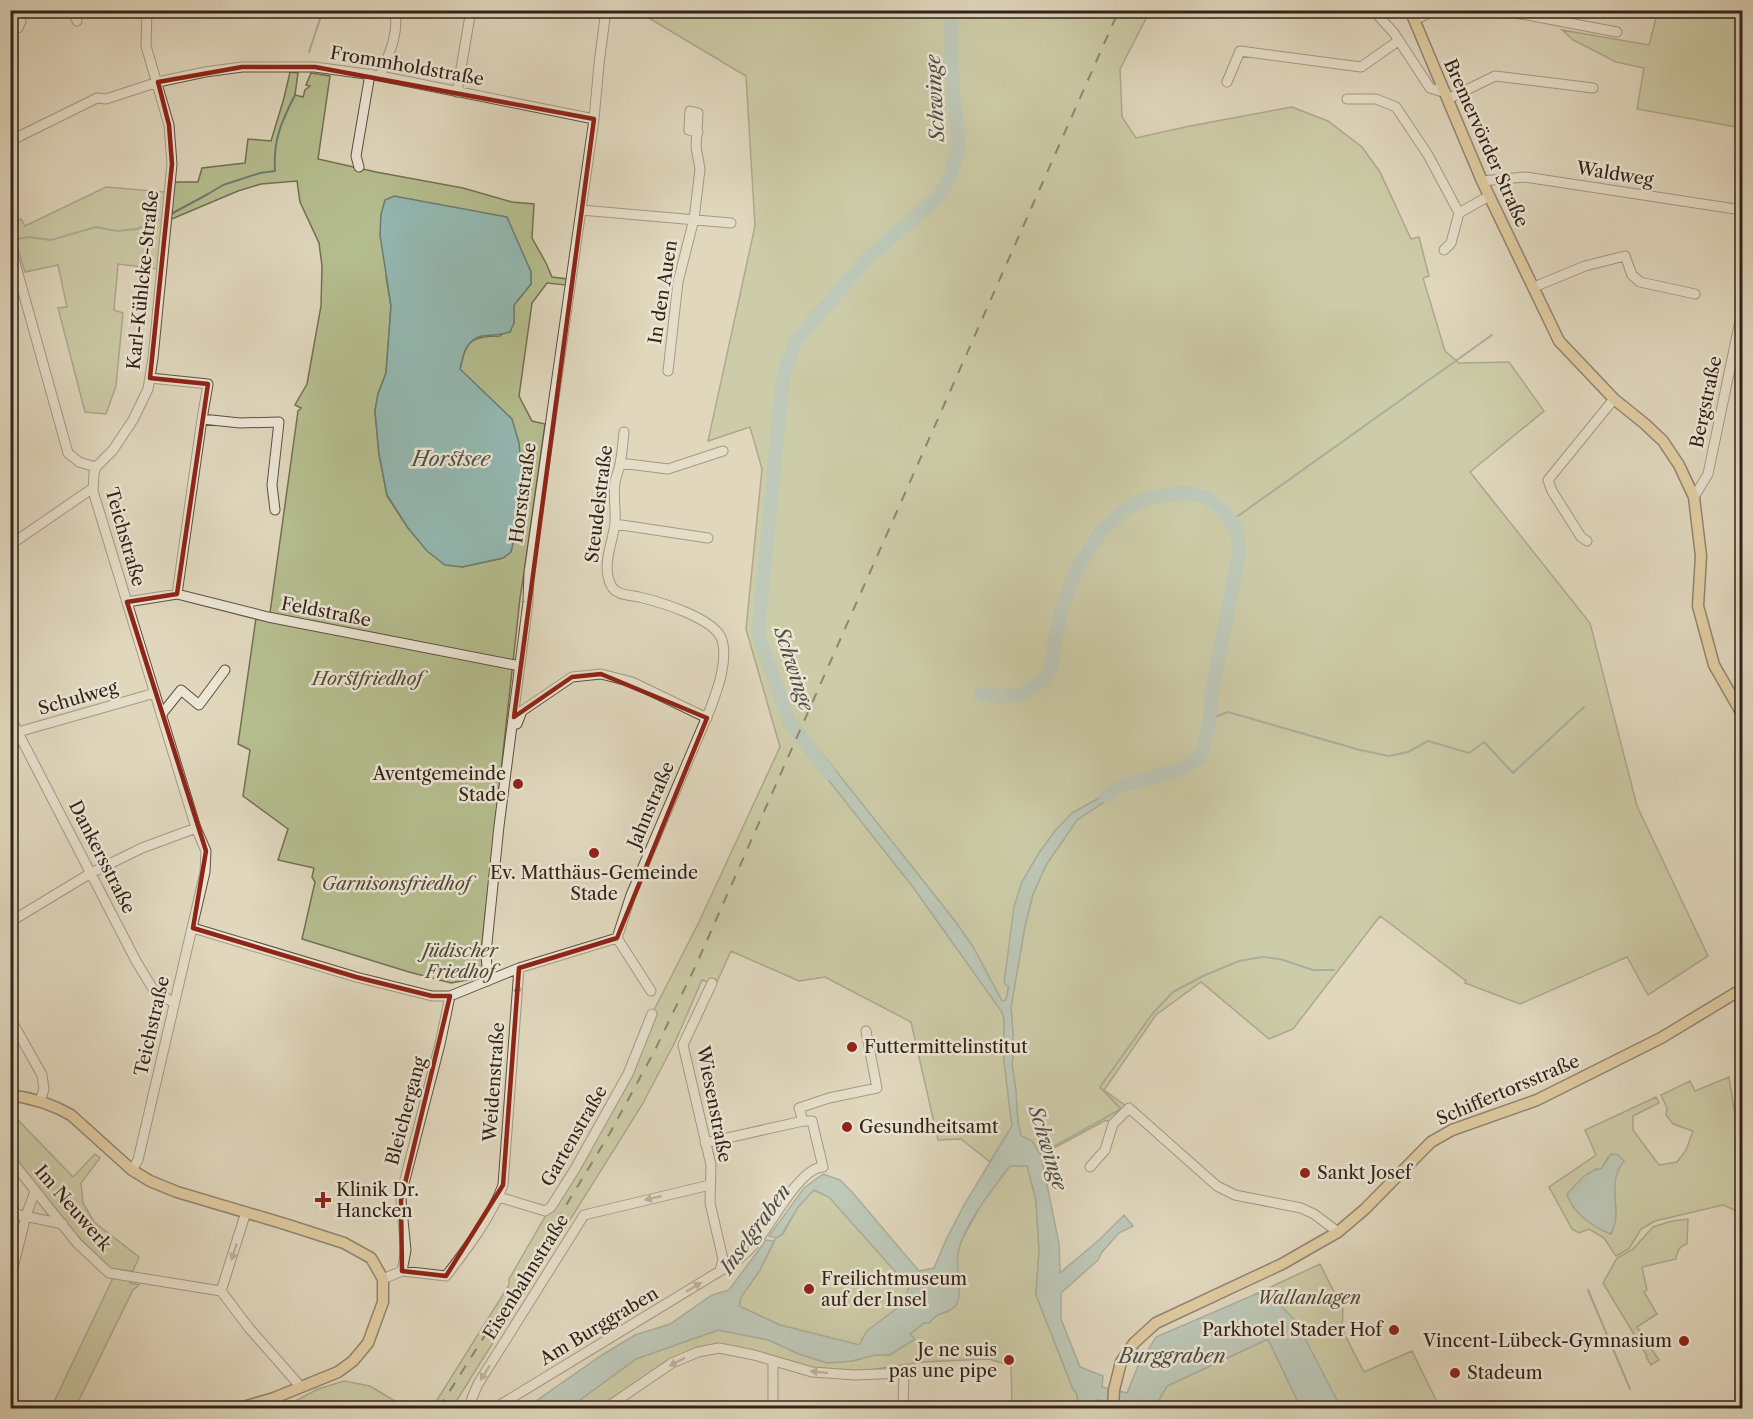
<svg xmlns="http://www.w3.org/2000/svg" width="1753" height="1419" font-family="'Libre Caslon Text',serif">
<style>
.green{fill:#b5be8f;stroke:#747054;stroke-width:1.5;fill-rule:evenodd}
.water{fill:#94b9b3;stroke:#6d7d75;stroke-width:1.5}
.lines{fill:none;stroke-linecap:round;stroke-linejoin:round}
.stream{stroke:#6d7d75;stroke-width:2}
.river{stroke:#94b9b3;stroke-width:14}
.minor-casing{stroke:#5e4f41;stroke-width:11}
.major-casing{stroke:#322218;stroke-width:13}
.minor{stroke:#ebe5d4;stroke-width:9}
.major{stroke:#e0bc7e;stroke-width:10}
.rail{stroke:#322218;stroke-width:2;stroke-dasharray:10 10;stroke-linecap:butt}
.oneway{fill:#8e8476}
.marked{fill:none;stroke:#8f2418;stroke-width:4.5;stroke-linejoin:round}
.poi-dot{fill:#8f2418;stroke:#ebe5d4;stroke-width:2}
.labels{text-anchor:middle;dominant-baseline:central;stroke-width:5;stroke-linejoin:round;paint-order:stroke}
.street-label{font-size:18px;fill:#322218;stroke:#ebe5d4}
.park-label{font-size:18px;font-style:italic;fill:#534936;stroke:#ebe5d4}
.poi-label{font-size:18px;fill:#322218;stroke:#ebe5d4;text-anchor:start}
.water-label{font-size:20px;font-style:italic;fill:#4f4f46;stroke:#ebe5d4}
</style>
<rect width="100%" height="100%" fill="#e0d7bd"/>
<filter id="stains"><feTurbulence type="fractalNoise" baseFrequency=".00333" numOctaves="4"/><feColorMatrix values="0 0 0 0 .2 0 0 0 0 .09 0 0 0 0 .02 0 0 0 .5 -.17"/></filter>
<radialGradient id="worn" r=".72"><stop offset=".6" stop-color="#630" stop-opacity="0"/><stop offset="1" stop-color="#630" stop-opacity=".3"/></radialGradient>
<path class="green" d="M 637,11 L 1150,11 L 1120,69 L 1122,117 L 1136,138 L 1190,126 L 1292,107 L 1328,121 L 1362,147 L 1380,172 L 1411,239 L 1419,237 L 1429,276 L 1423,278 L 1445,351 L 1459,363 L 1509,362 L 1544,411 L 1470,472 L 1590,623 L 1637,806 L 1708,956 L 1648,995 L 1627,957 L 1520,1004 L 1465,983 L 1466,981 L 1380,916 L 1293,1029 L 1269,1039 L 1201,982 L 1156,1015 L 1104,1090 L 1129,1108 L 1113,1124 L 1106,1120 L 1041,1155 L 1032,1141 L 1021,1136 L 1018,1123 L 1016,1092 L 1012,1064 L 1014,1050 L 1011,1006 L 1025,926 L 1033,894 L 1046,865 L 1077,820 L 1122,790 L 1165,775 L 1121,786 L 1072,813 L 1055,831 L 1039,853 L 1022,882 L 1007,995 L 1006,1000 L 1002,1001 L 973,947 L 955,921 L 821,753 L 818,759 L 814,761 L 913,887 L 1002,1012 L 1004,1019 L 1004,1061 L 1012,1126 L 990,1162 L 961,1139 L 938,1140 L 911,1022 L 825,977 L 799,981 L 731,951 L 716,984 L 702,980 L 675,1042 L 642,1105 L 452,1408 L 432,1408 L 509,1285 L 509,1279 L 628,1074 L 652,1014 L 699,922 L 780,747 L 746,629 L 762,469 L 750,427 L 708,441 L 755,226 L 746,76 Z
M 1658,11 L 1742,11 L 1742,128 L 1637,109 L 1644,68 L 1616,62 L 1573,40 L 1562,30 L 1649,45 Z
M 290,72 L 298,73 L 295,95 L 303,97 L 305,90 L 310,86 L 306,85 L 311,73 L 330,76 L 318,159 L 376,172 L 463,188 L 512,202 L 534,204 L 532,238 L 546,263 L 552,277 L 567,279 L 566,285 L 547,283 L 532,303 L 519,396 L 532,421 L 545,424 L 524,573 L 520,598 L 481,953 L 484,977 L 451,983 L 409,972 L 302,939 L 315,882 L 312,877 L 314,868 L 278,860 L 288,829 L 243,796 L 250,750 L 238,744 L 256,618 L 269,620 L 298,411 L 301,408 L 295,405 L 307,384 L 321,306 L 322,266 L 319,243 L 300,202 L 297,181 L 261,184 L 238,191 L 167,221 L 174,182 L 198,182 L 202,168 L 245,163 L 248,139 L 271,141 L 284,98 ZM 521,251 L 531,272 L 531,284 L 514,305 L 514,323 L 500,336 C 471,336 465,341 460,370 L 478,387 L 523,489 L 519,516 L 511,551 L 503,558 L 462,567 L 408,528 L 387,496 L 379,454 L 375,411 L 378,394 L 386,373 L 391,306 L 386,276 Z
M 106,187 L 165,192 L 159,269 L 118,264 L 114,310 L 123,313 L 116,386 L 106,414 L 85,412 L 58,308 L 67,307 L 58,265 L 25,272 L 17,246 L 11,245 L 11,223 L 21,219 L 25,226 Z
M 1729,1077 L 1742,1160 L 1742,1213 L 1723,1205 L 1655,1221 L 1641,1229 L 1629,1249 L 1616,1256 L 1604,1238 L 1589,1229 L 1579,1233 L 1572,1229 L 1549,1187 L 1596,1155 L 1585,1130 L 1656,1097 L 1659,1103 L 1633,1116 L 1633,1130 L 1659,1165 L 1677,1162 L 1686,1150 L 1693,1131 L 1673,1124 L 1666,1115 L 1667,1108 L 1661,1095 L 1690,1081 L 1695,1091 ZM 1608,1157 L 1623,1161 L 1616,1171 L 1614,1181 L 1616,1215 L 1612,1233 L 1610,1234 L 1583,1218 L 1595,1169 L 1601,1169 Z
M 11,1102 L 18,1120 L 73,1177 L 95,1154 L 100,1158 L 81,1183 L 83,1203 L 94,1222 L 139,1257 L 133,1271 L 111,1269 L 65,1224 L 11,1155 Z
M 1010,1166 L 1027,1166 L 1036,1200 L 1039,1251 L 1036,1295 L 1073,1389 L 1077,1394 L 1078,1408 L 1012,1408 L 1011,1366 L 989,1359 L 922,1362 L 850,1373 L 803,1370 L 721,1351 L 666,1361 L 602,1408 L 569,1408 L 636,1359 L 718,1330 L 769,1340 L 799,1354 L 827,1363 L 852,1361 L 875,1355 L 890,1355 L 914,1339 L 910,1334 L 924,1323 L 929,1323 L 937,1315 L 947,1312 L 957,1267 L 957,1256 L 960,1243 L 984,1200 Z
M 813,1190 L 829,1197 L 910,1288 L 903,1304 L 867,1331 L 859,1345 L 780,1325 L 739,1306 L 741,1297 L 760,1270 L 776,1238 L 783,1234 L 798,1207 Z
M 1688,1219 L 1687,1244 C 1679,1246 1677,1252 1676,1259 L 1642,1267 L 1647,1290 L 1644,1292 L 1657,1314 L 1637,1327 L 1659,1360 L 1651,1365 L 1646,1357 L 1647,1356 L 1603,1283 L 1617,1258 L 1632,1250 L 1653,1227 L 1672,1221 Z
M 1320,1264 L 1343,1310 L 1342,1329 L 1364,1372 L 1412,1351 L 1440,1408 L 1341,1408 L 1324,1377 L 1269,1296 L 1256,1294 Z
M 113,1278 L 131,1280 L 130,1283 L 139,1285 L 133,1290 L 75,1408 L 51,1408 Z
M 1268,1339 L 1301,1408 L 1154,1408 L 1167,1386 Z
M 344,1381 L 370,1386 L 395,1401 L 390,1408 L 282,1408 L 318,1389 Z"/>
<path class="water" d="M 394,196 L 507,217 L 531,272 L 531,284 L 514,305 L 514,323 L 510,332 C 499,336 493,334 482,336 C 466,339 463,355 460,369 L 512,419 L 519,443 L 523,489 L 519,516 L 511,552 L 503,558 L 462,567 L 445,565 L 427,551 L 408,528 L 387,495 L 379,454 L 375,411 L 378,394 L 386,373 L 391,306 L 380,235 L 381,214 L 385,200 Z
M 821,752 L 955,921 L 973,947 L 1002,1001 L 1006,1000 L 1009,987 L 1004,983 L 1014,907 L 1022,882 L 1039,853 L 1055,831 L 1072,813 L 1121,786 L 1178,770 L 1122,790 L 1077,820 L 1046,865 L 1033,894 L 1025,926 L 1011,1007 L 1014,1050 L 1012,1064 L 1016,1092 L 1018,1123 L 1021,1136 L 1032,1141 L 1041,1155 L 1059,1244 L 1060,1273 L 1100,1239 L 1124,1215 L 1133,1226 L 1119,1233 L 1102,1252 L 1098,1260 L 1061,1293 L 1061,1319 L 1080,1367 L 1103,1376 L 1102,1387 L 1127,1393 L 1138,1366 L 1156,1337 L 1256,1294 L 1269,1296 L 1281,1306 L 1296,1321 L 1341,1408 L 1301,1408 L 1268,1339 L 1167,1386 L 1154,1408 L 1132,1408 L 1130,1403 L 1096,1400 L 1094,1408 L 1078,1408 L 1077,1394 L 1073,1389 L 1036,1295 L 1039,1251 L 1036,1200 L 1027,1166 L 1010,1166 C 993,1188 962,1227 958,1254 C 955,1269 964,1292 956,1305 C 951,1312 942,1312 936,1316 C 933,1318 932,1320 929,1323 L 924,1323 L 910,1334 L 915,1339 L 890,1355 L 875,1355 L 852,1361 L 827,1363 L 799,1354 L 769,1340 L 718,1330 L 636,1359 L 569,1408 L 526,1408 L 602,1355 L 635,1335 L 670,1324 L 712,1295 L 729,1290 L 766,1240 L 774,1241 L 760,1270 L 741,1297 L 739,1306 L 780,1325 L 859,1345 L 867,1331 L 903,1304 L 909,1287 L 829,1197 L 814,1190 L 798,1207 L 782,1234 L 776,1238 L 769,1236 L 804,1188 L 823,1174 L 840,1180 L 852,1192 L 919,1271 L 934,1268 L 946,1240 L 964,1205 L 1012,1126 L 1004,1061 L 1004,1019 L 1002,1012 L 913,887 L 814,762 L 818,759 Z
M 1611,1154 L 1618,1155 L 1624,1161 C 1604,1185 1625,1214 1610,1234 C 1592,1226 1573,1214 1567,1194 C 1577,1184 1586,1170 1601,1169 Z"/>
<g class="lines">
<path class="stream" d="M 309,52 L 322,13 L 339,15 L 341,10
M 171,214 L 208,194 L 223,185 L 260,173 L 275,171 C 273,141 281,122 295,95
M 17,239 L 29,237 L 51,240 L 96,227 L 117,231 L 137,229 L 158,220
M 1231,521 L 1492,335
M 1210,719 L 1228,712 L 1360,750 L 1389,756 L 1408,752 L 1428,741 L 1469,753 L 1484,742 L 1513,773 L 1584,707
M 1040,1154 L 1121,1109 L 1100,1087 L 1153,1013 L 1173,992 L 1203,976 L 1239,961 L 1262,957 L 1280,959 L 1313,970 L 1334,970
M 1588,1290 L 1630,1389"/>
<path class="river" d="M 980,694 L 1002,697 L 1021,694 L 1043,681 L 1051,668 L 1054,646 L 1062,609 L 1075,572 L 1100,533 L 1125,509 L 1146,499 L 1168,495 L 1187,493 L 1206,497 L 1225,512 L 1235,527 L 1240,548 L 1211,698 L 1209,728 L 1200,757 L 1178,770 L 1121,786 L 1106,796
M 829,773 L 789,721 L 758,633 L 783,378 L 796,340 L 868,258 L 938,197 L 951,175 L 959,144 L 953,95 L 950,10"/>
<g class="minor-casing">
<path id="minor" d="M 72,10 L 77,21
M 1373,10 L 1394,33 L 1430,88 L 1446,93
M 1500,10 L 1617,32
M 1096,12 L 1097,10
M 10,20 L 14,19 L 21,21 L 18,28 L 10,30
M 1414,20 L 1436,10
M 380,76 C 389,54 399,35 395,10
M 1227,82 L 1240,51 L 1361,67 L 1398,41
M 457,92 L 471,10
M 1347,99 L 1376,99 L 1396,107 L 1428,155 L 1459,213 L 1489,196
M 1448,99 L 1495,76 L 1593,88
M 10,141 L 97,98 L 106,99 L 158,82 L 205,72 L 242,67 L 315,67 L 380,76 L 594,119
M 359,167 L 356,156 L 370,74
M 1482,181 L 1525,177 L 1742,210
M 581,210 L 731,223
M 10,245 L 68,453 L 79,462 L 96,467 L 94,473 L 93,491 L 196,828 L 206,851 L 205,872 L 138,1160 L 132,1170
M 1444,250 L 1451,243 L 1459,213
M 1534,287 L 1585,266 L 1625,256 L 1632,275 L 1640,282 L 1695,294
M 668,371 L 678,282 L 694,219 L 700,169 L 696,147 L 698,113 L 690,111 L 689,130 L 698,132
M 150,378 L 208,384 L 202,419 L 177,594
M 202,419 L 240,423 L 279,422 L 272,485 L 275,510
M 620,463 L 668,469 L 723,451
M 96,467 L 113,450 L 133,420 L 148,389 L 153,358 L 172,164 L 169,125 L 146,46 L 147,10
M 1694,497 L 1708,474 L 1742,311
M 615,524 L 708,538
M 1587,541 L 1581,537 L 1552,491 L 1548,480 L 1614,399
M 10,545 L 93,488
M 127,602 L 177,594 L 268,617 L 520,666
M 161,715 L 181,690 L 199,705 L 225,670
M 10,717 L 136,961 L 153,989 L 174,1003
M 517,724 L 522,711 L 572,677 L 601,674 L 632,682 L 707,718
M 10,736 L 18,732 L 155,693
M 10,922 L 91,873 L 142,848 L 196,828
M 193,928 L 356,977 L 432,996 L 450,996 L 519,968 L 617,938
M 617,938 L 631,895 L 711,707 C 718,688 728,660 722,640 C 715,618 660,602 639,597 C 629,595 615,595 611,585 C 601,566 613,542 615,523 C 616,509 613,495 615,482 C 616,476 619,470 620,464 C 622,454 623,443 624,432
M 617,938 L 651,991
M 488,981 L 486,953 L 499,826 L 528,602 L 529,573 L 594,119 L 599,64 L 606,10
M 712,983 L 683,1045 L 711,1165 L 710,1203 L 723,1259 L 720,1271
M 10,1018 L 42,1075 L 44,1089 L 40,1101
M 705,1143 L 803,1121 L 799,1108 L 829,1098 L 877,1088 L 866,1031
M 10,1159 L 77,1243 L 109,1273 L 221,1291 L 249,1328 L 300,1386
M 1090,1167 L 1105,1150 L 1113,1124 L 1129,1108 L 1217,1186 L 1235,1195 L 1301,1208 L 1314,1214 L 1338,1232
M 499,1197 L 545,1211 L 551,1207 L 575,1169 L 628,1074 L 652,1014
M 10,1213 L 63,1224
M 402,1271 L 406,1250 L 401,1200 L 403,1187 L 440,1044 L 450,996
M 383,1279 L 402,1271 L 446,1276 C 466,1250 492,1216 503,1185 L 519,968
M 10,1280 L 26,1216 L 35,1191
M 221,1291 L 246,1212
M 470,1408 L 472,1398 L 478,1384 L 584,1215 L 710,1185
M 495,1408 L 720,1271 C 735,1264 745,1255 756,1242 C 771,1225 800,1167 823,1167 L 812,1121 L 803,1121
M 606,1408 L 672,1363 L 698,1352 L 719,1348 L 754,1355 L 812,1372 L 855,1375 L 904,1373 L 903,1408
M 773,1408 L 773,1361"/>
</g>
<g class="major-casing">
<path id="major" d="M 1410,10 L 1482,181 L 1559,341 L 1614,399 L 1645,424 L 1663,441 L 1679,465 L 1694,497 L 1701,556 L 1698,606 L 1714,665 L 1742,714
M 10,1095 C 32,1098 52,1104 71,1115 L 132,1170 L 150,1181 L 177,1192 L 285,1224 L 344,1243 L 371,1258 L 383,1279 L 383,1302 L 368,1343 L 353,1361 L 338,1372 L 274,1398 L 240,1408
M 1113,1408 L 1114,1390 L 1121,1362 L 1134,1343 L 1156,1323 L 1282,1264 L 1338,1232 L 1365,1209 L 1431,1142 L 1452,1130 L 1537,1100 L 1661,1038 L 1742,989"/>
</g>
<use href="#minor" class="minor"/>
<use href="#major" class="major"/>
<path class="rail" d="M 439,1408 L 537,1253 L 610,1133 L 655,1050 L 696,965 L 1119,10"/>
</g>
<defs><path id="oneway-solid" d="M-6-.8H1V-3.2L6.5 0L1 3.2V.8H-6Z" transform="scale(1.5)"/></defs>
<g class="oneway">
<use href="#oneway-solid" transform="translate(518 993) rotate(-86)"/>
<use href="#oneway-solid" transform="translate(653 1198) rotate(167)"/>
<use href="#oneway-solid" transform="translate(234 1252) rotate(108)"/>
<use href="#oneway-solid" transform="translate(694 1287) rotate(-31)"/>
<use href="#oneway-solid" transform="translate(677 1362) rotate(153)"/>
<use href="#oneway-solid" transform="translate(819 1372) rotate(-174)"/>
<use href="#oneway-solid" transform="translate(485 1373) rotate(122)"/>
</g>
<path d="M0 0H1753V1419H0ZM 242,67 L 315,67 L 594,119 L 514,717 L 572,677 L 601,674 L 707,718 L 617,938 L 519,968 L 503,1185 L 446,1276 L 402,1271 L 401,1200 L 450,996 L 432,996 L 356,977 L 193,928 L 206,851 L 127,602 L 177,594 L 208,384 L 150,378 L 172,164 L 169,125 L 158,82 Z" fill="#e0d7bd" fill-opacity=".55" fill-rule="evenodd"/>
<path class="marked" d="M 242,67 L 315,67 L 594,119 L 514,717 L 572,677 L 601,674 L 707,718 L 617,938 L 519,968 L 503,1185 L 446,1276 L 402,1271 L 401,1200 L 450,996 L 432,996 L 356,977 L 193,928 L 206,851 L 127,602 L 177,594 L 208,384 L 150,378 L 172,164 L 169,125 L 158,82 Z"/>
<g class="poi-dot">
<circle cx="518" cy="784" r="6"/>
<circle cx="594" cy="853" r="6"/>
<circle cx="852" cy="1047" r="6"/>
<circle cx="847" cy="1127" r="6"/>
<circle cx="1305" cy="1173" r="6"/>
<path d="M320 1191h6v6h6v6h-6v6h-6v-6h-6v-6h6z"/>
<circle cx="809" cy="1289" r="6"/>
<circle cx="1394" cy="1330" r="6"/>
<circle cx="1684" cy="1341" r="6"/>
<circle cx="1009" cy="1360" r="6"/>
<circle cx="1455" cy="1373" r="6"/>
</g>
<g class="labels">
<g class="street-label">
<text transform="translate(407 66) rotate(10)">Frommholdstraße</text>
<text transform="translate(1486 143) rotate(66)">Bremervörder Straße</text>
<text transform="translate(1615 174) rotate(9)">Waldweg</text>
<text transform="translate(143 280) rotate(-84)">Karl-Kühlcke-Straße</text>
<text transform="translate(663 292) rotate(-81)">In den Auen</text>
<text transform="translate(1706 402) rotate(-78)">Bergstraße</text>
<text transform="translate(523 493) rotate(-82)">Horststraße</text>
<text transform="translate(599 504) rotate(-83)">Steudelstraße</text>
<text transform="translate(125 537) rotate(74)">Teichstraße</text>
<text transform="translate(326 612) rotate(11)">Feldstraße</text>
<text transform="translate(78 698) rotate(-16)">Schulweg</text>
<text transform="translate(651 805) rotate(-67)">Jahnstraße</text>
<text transform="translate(102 857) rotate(63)">Dankersstraße</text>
<text transform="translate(152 1026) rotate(-77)">Teichstraße</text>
<text transform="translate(494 1082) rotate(-86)">Weidenstraße</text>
<text transform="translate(1508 1090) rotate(-23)">Schiffertorsstraße</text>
<text transform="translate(714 1104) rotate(79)">Wiesenstraße</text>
<text transform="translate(406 1111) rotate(-75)">Bleichergang</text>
<text transform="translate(574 1136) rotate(-60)">Gartenstraße</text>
<text transform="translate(73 1208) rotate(49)">Im Neuwerk</text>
<text transform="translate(526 1277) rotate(-58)">Eisenbahnstraße</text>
<text transform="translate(599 1326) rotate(-31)">Am Burggraben</text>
</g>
<g class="park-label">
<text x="367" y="679">Horstfriedhof</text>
<text x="396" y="884">Garnisonsfriedhof</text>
<text x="460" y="951">Jüdischer<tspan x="460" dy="21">Friedhof</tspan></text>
<text x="1309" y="1298">Wallanlagen</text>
</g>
<g class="poi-label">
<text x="506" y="774" text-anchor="end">Aventgemeinde<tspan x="506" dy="21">Stade</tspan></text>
<text x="594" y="873" text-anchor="middle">Ev. Matthäus-Gemeinde<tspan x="594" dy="21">Stade</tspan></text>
<text x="864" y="1047">Futtermittelinstitut</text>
<text x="859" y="1127">Gesundheitsamt</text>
<text x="1317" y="1173">Sankt Josef</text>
<text x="336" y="1190">Klinik Dr.<tspan x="336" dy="21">Hancken</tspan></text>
<text x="821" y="1279">Freilichtmuseum<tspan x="821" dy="21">auf der Insel</tspan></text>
<text x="1382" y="1330" text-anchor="end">Parkhotel Stader Hof</text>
<text x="1672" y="1341" text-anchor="end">Vincent-Lübeck-Gymnasium</text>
<text x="997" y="1350" text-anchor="end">Je ne suis<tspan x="997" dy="21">pas une pipe</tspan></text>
<text x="1467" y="1373">Stadeum</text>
</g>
<g class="water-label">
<text transform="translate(935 98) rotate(-93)">Schwinge</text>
<text x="451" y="459">Horstsee</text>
<text transform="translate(794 669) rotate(72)">Schwinge</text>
<text transform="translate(1048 1148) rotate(73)">Schwinge</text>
<text transform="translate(755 1229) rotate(-54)">Inselgraben</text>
<text x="1172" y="1356">Burggraben</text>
</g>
</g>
<rect width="1753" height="1419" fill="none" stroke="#e0d7bd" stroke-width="36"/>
<rect x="12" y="12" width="1729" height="1395" fill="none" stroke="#322218" stroke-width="3"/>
<rect x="18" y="18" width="1717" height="1383" fill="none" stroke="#322218" stroke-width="1.5"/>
<rect width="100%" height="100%" filter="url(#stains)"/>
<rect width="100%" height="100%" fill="url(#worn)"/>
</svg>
